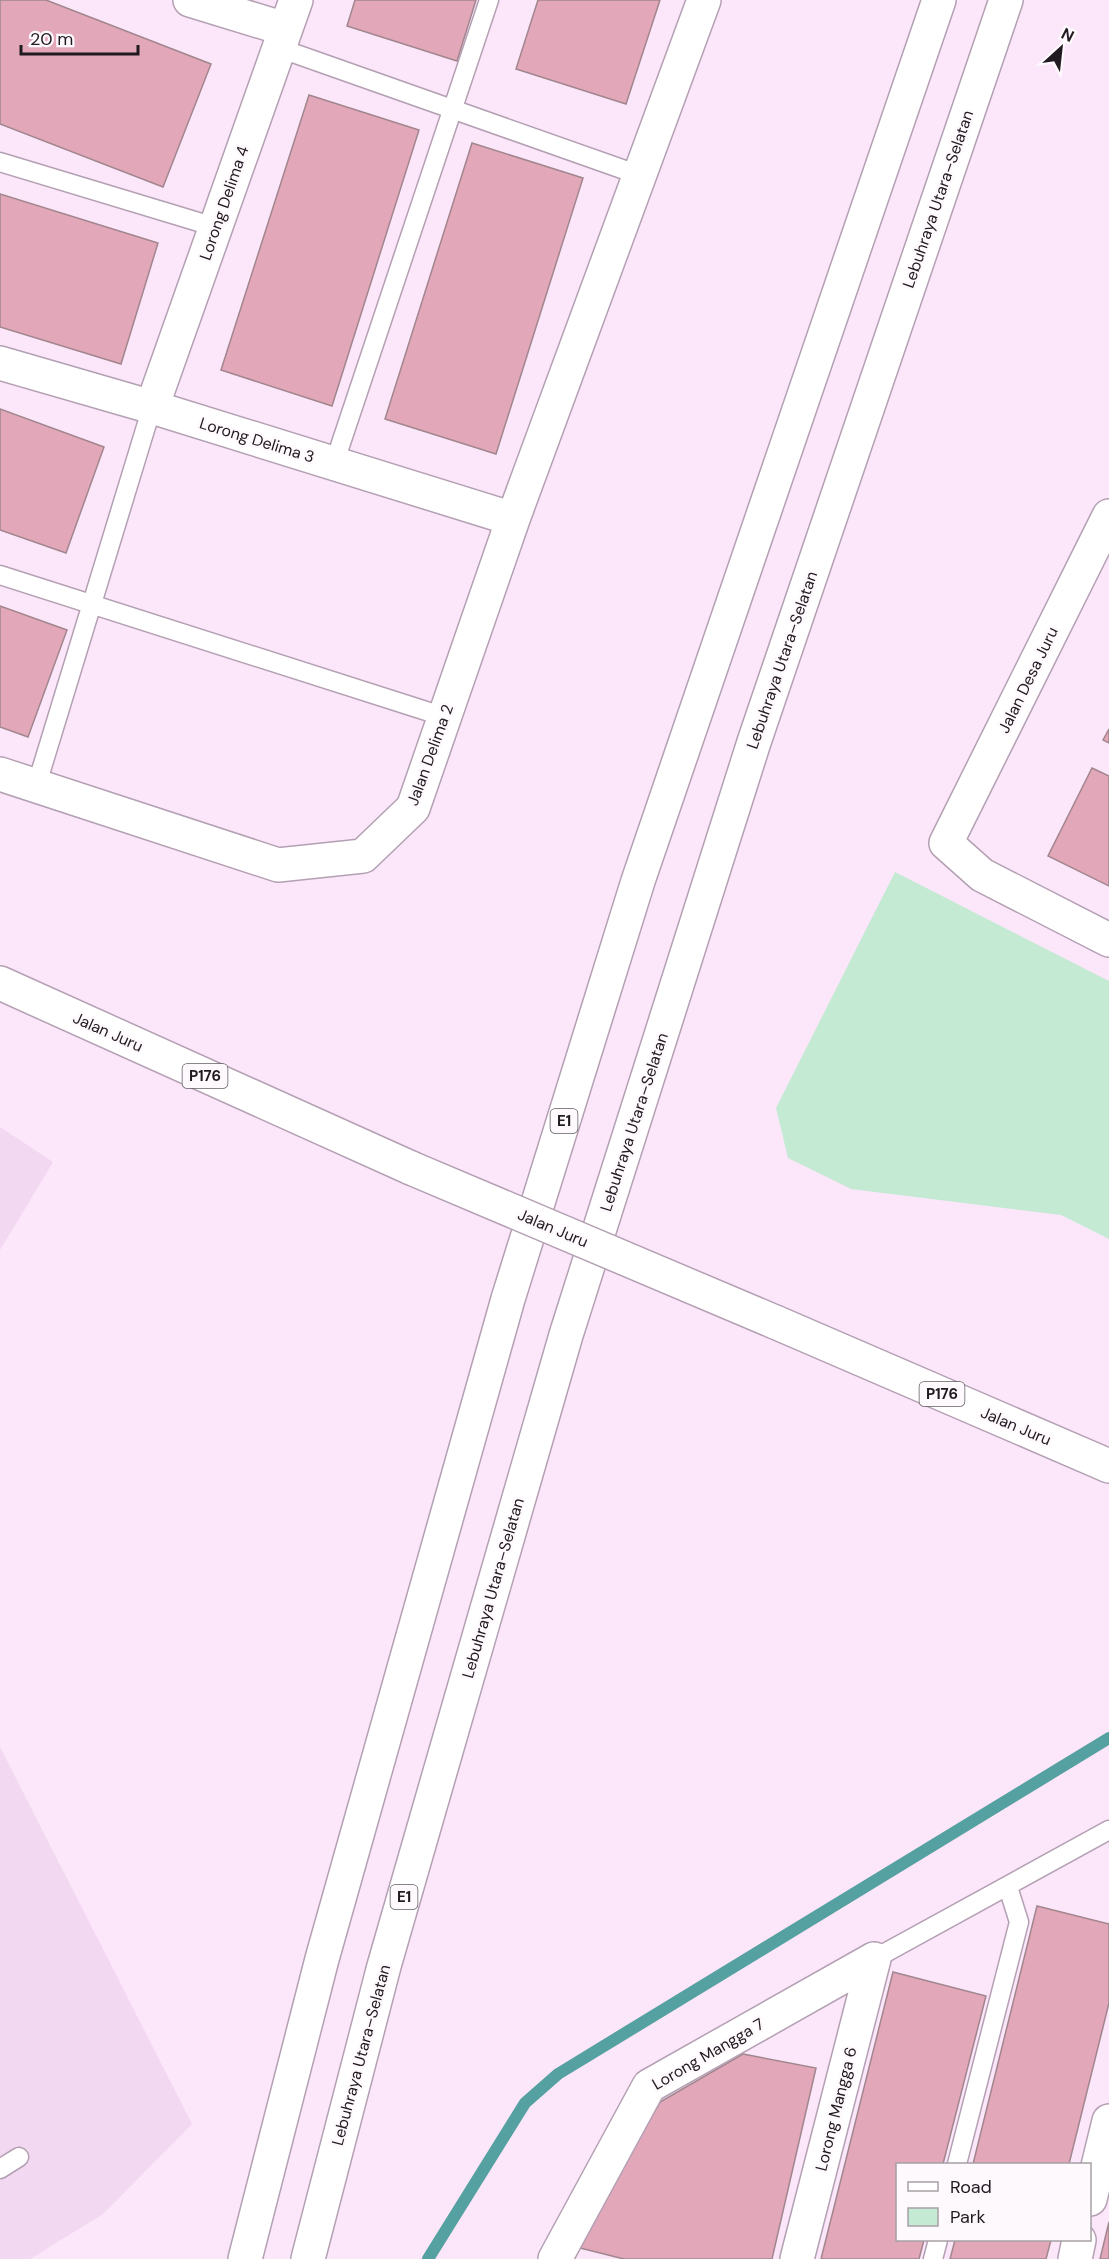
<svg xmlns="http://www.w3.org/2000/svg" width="1109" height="2259" font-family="'DM Sans',sans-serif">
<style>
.built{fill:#f3d8f1}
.green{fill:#c5ead3}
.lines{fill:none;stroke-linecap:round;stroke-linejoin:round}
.stream{stroke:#55a0a0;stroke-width:12}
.building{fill:#e3a7ba;stroke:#a1868e;stroke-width:1.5}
.service-casing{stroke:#b4a0b3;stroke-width:21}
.minor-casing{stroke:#b4a0b3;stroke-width:36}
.primary-casing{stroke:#b4a0b3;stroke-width:36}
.motorway-casing{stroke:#b4a0b3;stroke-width:36}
.service{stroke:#fff;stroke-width:18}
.minor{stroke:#fff;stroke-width:33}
.primary{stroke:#fff;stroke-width:33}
.motorway{stroke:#fff;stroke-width:33}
.primary-bridge-casing{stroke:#b4a0b3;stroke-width:36;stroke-linecap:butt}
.primary-bridge{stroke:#fff;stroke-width:33}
.labels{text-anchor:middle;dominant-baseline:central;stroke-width:5;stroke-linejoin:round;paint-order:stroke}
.shield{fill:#fef9fd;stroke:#635d63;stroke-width:1.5}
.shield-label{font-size:15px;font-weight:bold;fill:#211a21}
.street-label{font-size:16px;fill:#211a21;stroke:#fef9fd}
</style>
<rect width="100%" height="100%" fill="#fbe6fa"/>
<path class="built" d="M 0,1127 L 53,1162 L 0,1250 Z
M 0,1747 L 192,2124 L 103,2214 L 30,2259 L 0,2259 Z"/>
<path class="green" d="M 895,872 L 1109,981 L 1109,1239 L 1061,1215 L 851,1189 L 788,1158 L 776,1108 Z"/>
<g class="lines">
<path class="stream" d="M 428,2259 L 525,2103 L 558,2074 L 1109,1738"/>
</g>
<path class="building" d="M 0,0 L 46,0 L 211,64 L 163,187 L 0,124 Z
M 355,0 L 476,0 L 457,61 L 347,26 Z
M 538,0 L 660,0 L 626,104 L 516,69 Z
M 309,95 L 419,130 L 332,406 L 221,370 Z
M 472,143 L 583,178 L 496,454 L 385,419 Z
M 0,194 L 158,243 L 121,364 L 0,327 Z
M 0,409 L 104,447 L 66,553 L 0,530 Z
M 0,606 L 67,630 L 28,737 L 0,727 Z
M 1109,729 L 1109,743 L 1103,740 Z
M 1092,768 L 1109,776 L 1109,886 L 1048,856 Z
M 1037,1906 L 1109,1924 L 1109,2003 L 1069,2164 L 973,2164 Z
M 893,1972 L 986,1996 L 943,2164 L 898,2164 L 898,2240 L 924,2240 L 919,2259 L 821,2259 Z
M 743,2054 L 816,2068 L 772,2259 L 624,2259 L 576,2247 L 660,2102 Z
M 1109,2222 L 1109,2259 L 1100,2259 Z
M 955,2240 L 1051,2240 L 1046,2259 L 950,2259 Z"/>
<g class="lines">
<g class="service-casing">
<path id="service" d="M 279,48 L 639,175
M 0,162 L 215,227
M 334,464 L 489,0
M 0,575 L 445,717
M 36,787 L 152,407
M 874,1959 L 1109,1830
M 957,2164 L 1019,1922 L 1008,1887
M 0,2169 L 19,2157
M 933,2259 L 938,2240"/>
</g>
<g class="minor-casing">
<path id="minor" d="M 190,0 L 285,29
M 0,363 L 152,407 L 513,519
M 152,407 L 296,0
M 1109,516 L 946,843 L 982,875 L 1109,940
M 0,774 L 278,865 L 363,856 L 413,808 L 513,519 L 704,0
M 1090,2199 L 1109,2121
M 555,2259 L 649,2086 L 874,1959
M 797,2259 L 874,1959
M 1075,2259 L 1079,2240"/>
</g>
<g class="primary-casing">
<path id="primary" d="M 0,983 L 411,1168
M 775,1322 L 1109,1466"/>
</g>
<g class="motorway-casing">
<path id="motorway" d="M 245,2259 L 322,1959 L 508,1299 L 638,881 L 939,0
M 308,2259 L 384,1966 L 566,1335 L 754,742 L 1006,0"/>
</g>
<use href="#service" class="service"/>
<use href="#minor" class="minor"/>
<use href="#primary" class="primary"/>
<use href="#motorway" class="motorway"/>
<g class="primary-bridge-casing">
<path id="primary-bridge" d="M 411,1168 L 775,1322"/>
</g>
<use href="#primary-bridge" class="primary-bridge"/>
</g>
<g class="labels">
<g class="shield">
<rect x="182.5" y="1064" width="45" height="24" rx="4.5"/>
<rect x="550.5" y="1109" width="27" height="24" rx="4.5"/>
<rect x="919.5" y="1382" width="45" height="24" rx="4.5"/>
<rect x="390.5" y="1885" width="27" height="24" rx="4.5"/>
</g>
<g class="shield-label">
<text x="205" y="1076">P176</text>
<text x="564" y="1121">E1</text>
<text x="942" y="1394">P176</text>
<text x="404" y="1897">E1</text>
</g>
<g class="street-label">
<text transform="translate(938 199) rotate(-71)">Lebuhraya Utara–Selatan</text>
<text transform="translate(224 203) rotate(-71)">Lorong Delima 4</text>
<text transform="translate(257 440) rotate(17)">Lorong Delima 3</text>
<text transform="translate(782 660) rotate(-71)">Lebuhraya Utara–Selatan</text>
<text transform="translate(1028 680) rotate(-64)">Jalan Desa Juru</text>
<text transform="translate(430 755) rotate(-70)">Jalan Delima 2</text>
<text transform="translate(108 1032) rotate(24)">Jalan Juru</text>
<text transform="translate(634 1122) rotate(-72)">Lebuhraya Utara–Selatan</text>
<text transform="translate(553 1228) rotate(23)">Jalan Juru</text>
<text transform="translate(1016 1426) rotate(23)">Jalan Juru</text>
<text transform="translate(493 1588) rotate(-74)">Lebuhraya Utara–Selatan</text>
<text transform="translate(708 2054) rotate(-30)">Lorong Mangga 7</text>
<text transform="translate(361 2055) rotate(-75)">Lebuhraya Utara–Selatan</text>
<text transform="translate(836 2109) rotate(-76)">Lorong Mangga 6</text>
</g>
</g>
<rect x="896" y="2163" width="195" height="78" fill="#fef9fd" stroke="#a6a0a5" stroke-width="1.5"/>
<rect x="908" y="2182" width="30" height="9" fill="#ffffff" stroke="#a6a0a5" stroke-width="1.5"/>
<text x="950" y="2193" font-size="18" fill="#211a21">Road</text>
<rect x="908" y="2208" width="30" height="18" fill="#c5ead3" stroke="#a6a0a5" stroke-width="1.5"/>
<text x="950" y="2223" font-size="18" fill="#211a21">Park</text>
<g transform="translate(1061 48) rotate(27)" stroke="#fef9fd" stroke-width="4.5" paint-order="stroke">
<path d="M0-4.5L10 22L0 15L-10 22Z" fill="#211a21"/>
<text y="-9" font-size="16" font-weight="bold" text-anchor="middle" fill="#211a21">N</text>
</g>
<path d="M21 45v9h117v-9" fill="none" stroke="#211a21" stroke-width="3"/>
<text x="30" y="45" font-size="18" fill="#211a21" stroke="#fef9fd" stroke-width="4.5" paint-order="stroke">20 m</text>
</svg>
